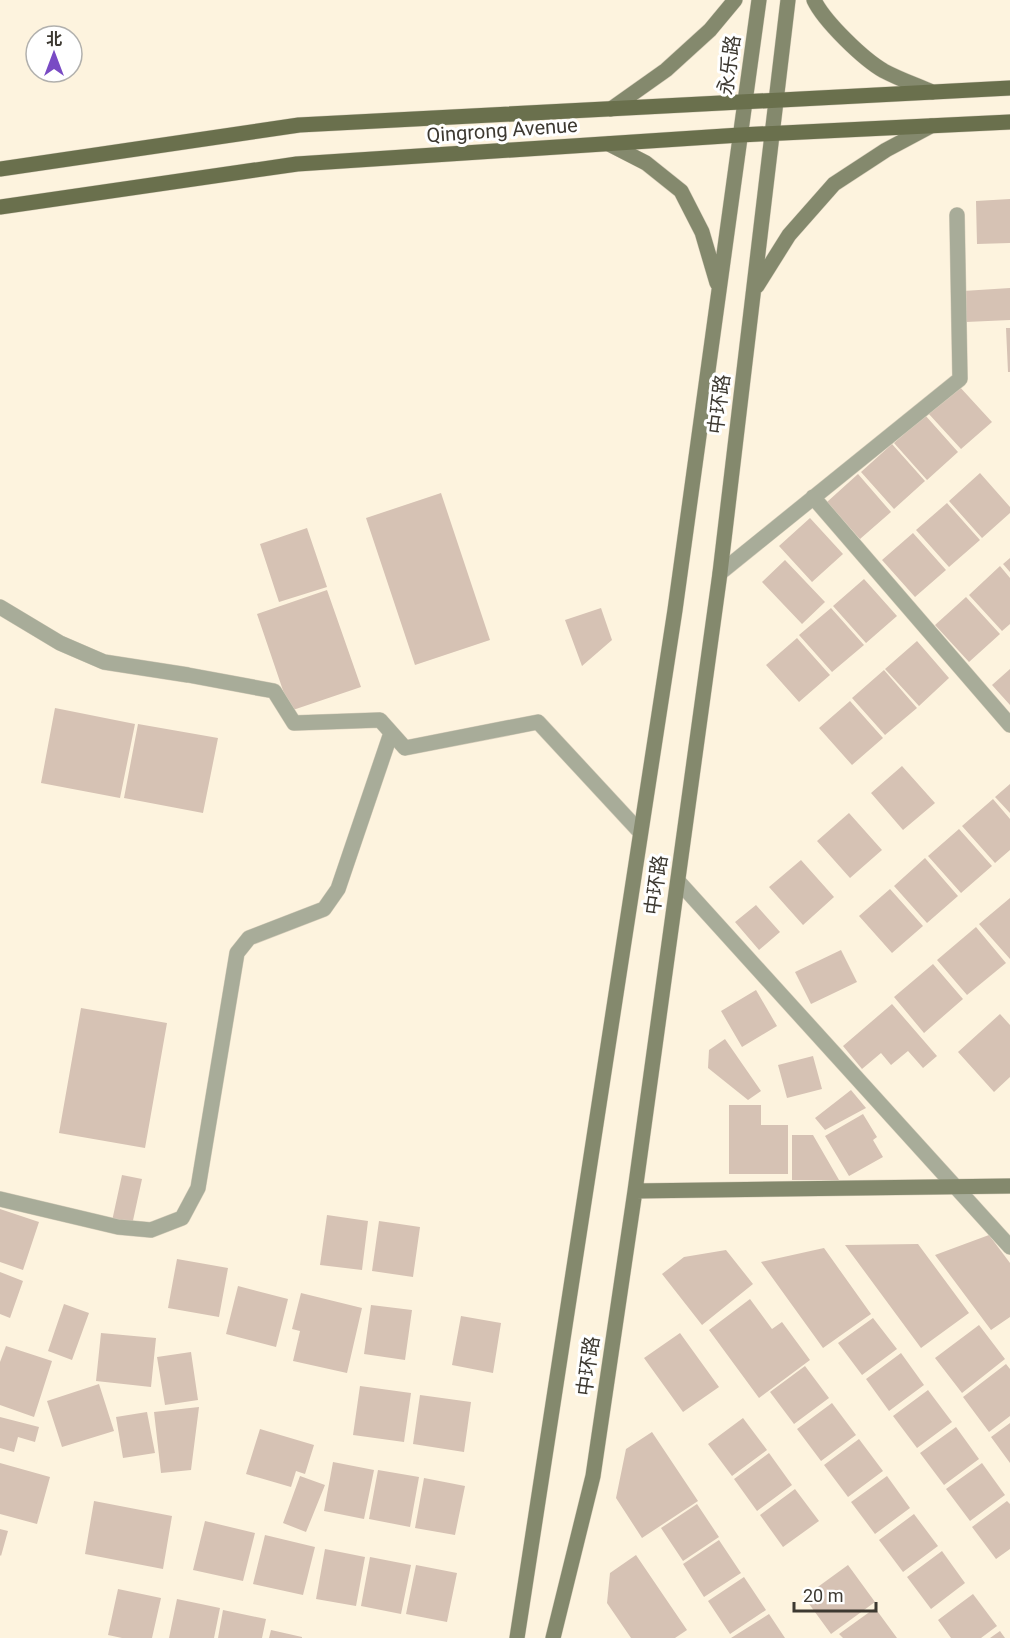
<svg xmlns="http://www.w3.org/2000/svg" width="1010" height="1638" font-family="Roboto,'Noto Sans SC',sans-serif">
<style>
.building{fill:#d6c2b4}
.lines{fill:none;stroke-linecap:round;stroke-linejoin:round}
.street-casing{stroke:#d7cebb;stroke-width:16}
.secondary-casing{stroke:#d7cebb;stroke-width:16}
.primary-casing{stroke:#d7cebb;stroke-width:16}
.street{stroke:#a8ac99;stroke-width:15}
.secondary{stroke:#84896d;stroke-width:15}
.primary{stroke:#6a704d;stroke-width:15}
.labels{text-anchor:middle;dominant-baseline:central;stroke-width:6;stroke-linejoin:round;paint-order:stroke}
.street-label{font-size:20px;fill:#3d3931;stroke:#fff}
</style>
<rect width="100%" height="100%" fill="#fdf3de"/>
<path class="building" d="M 1010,199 L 1010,243 L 977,244 L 976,201 Z
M 1010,288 L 1010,320 L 966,322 L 963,291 Z
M 1006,328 L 1010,328 L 1010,372 L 1008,372 Z
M 958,385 L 992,422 L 961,449 L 928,413 Z
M 925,415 L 958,452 L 927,480 L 894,443 Z
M 892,444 L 925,481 L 894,509 L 861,472 Z
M 980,473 L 1010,507 L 1010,513 L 982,538 L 949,501 Z
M 858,474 L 891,512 L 860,539 L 827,502 Z
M 441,493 L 490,640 L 415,665 L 366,518 Z
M 947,503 L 980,540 L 949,567 L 916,530 Z
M 810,518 L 843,554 L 812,582 L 779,546 Z
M 307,528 L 327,587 L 279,602 L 260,544 Z
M 913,533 L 946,570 L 915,597 L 882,560 Z
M 1010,558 L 1010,572 L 1003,564 Z
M 785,560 L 825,602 L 802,624 L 762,582 Z
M 1000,566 L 1010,578 L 1010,624 L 1002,631 L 969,595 Z
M 864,579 L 897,616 L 866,643 L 833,606 Z
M 327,590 L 361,687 L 290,711 L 257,614 Z
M 966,597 L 1000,634 L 969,662 L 935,625 Z
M 601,608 L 612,640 L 582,666 L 565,620 Z
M 831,608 L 864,645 L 832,672 L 799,635 Z
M 797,638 L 830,675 L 799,702 L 766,665 Z
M 917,641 L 949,678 L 919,706 L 885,669 Z
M 1010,669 L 1010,705 L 992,685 Z
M 884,670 L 917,708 L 885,735 L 852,698 Z
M 850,701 L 883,738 L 852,765 L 819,728 Z
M 55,708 L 135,724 L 120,798 L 41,783 Z
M 138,724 L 218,738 L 203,813 L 124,798 Z
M 902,766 L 935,803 L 903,830 L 871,793 Z
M 1010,784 L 1010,813 L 995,797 Z
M 993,799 L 1010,819 L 1010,850 L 995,863 L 962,826 Z
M 849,813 L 882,850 L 850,878 L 817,841 Z
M 959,829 L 992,866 L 961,893 L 928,856 Z
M 925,858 L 958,896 L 927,923 L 894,886 Z
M 801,860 L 834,897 L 803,925 L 769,887 Z
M 890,889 L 923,926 L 892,953 L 859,916 Z
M 1010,898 L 1010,959 L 979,924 Z
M 756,905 L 780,932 L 759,950 L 735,922 Z
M 976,927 L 1006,963 L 967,995 L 937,960 Z
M 841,950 L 857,982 L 811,1004 L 795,972 Z
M 933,964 L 963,999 L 924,1033 L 894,997 Z
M 756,990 L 777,1026 L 742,1047 L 721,1011 Z
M 892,1004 L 937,1056 L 923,1068 L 908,1051 L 891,1065 L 881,1053 L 862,1069 L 843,1046 Z
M 81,1008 L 167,1023 L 145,1148 L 59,1133 Z
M 1000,1014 L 1010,1025 L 1010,1077 L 994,1092 L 958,1052 Z
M 725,1039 L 761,1091 L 748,1100 L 708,1068 L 709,1050 Z
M 813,1056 L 822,1089 L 787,1098 L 778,1065 Z
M 851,1090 L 866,1108 L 825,1130 L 815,1118 Z
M 729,1105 L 761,1105 L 761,1125 L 788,1125 L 788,1174 L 729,1174 Z
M 863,1114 L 877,1137 L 873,1140 L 883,1157 L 849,1176 L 825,1136 Z
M 792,1135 L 813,1135 L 839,1180 L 792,1180 Z
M 122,1175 L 142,1179 L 132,1225 L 112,1221 Z
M 0,1209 L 39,1222 L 23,1270 L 0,1262 Z
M 327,1215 L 368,1221 L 362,1270 L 320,1265 Z
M 379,1221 L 420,1227 L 413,1277 L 372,1271 Z
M 989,1235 L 1010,1263 L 1010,1317 L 991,1330 L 935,1255 Z
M 918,1244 L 969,1313 L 921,1348 L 845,1245 Z
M 824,1248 L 871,1314 L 823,1348 L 761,1262 Z
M 726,1250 L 753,1284 L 702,1325 L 662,1274 L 684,1257 Z
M 177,1259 L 228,1268 L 219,1317 L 168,1308 Z
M 0,1272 L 23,1281 L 10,1318 L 0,1314 Z
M 238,1286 L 288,1299 L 276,1347 L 226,1334 Z
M 301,1293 L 362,1308 L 347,1373 L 293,1361 L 300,1331 L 292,1329 Z
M 750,1299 L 772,1329 L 782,1322 L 810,1360 L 759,1398 L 709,1330 Z
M 64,1304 L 89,1313 L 72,1360 L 48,1351 Z
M 371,1305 L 412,1310 L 405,1360 L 364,1354 Z
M 461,1316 L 501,1323 L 493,1373 L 452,1365 Z
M 873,1318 L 897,1349 L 862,1375 L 838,1343 Z
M 979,1325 L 1005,1359 L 962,1393 L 935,1358 Z
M 101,1333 L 156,1338 L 151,1387 L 96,1381 Z
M 680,1333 L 719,1387 L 683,1412 L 644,1358 Z
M 6,1346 L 52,1361 L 34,1417 L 0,1405 L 0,1362 Z
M 191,1352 L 198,1400 L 165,1405 L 157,1357 Z
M 901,1353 L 924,1385 L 889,1411 L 866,1379 Z
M 1006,1364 L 1010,1369 L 1010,1416 L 989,1432 L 963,1397 Z
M 805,1366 L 829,1398 L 794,1424 L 770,1392 Z
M 99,1384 L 114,1431 L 62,1447 L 47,1401 Z
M 360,1386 L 411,1393 L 404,1442 L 353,1435 Z
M 928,1390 L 952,1422 L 917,1448 L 893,1416 Z
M 420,1395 L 471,1402 L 464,1452 L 413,1444 Z
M 832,1403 L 856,1435 L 821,1461 L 797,1429 Z
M 199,1407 L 191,1470 L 161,1473 L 154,1412 Z
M 147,1412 L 155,1453 L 123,1458 L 116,1417 Z
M 0,1417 L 39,1427 L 35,1442 L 18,1437 L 14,1452 L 0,1448 Z
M 743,1418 L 767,1450 L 732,1476 L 708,1444 Z
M 1010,1423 L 1010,1463 L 991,1437 Z
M 956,1427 L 979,1459 L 944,1485 L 920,1453 Z
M 260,1429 L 314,1445 L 305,1474 L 296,1471 L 291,1487 L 246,1474 Z
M 652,1432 L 698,1501 L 642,1538 L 616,1498 L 626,1449 Z
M 859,1439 L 883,1471 L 848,1497 L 824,1465 Z
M 769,1453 L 792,1485 L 757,1511 L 734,1479 Z
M 333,1462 L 374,1470 L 364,1519 L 324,1511 Z
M 0,1463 L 50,1477 L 37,1524 L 0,1514 Z
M 982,1463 L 1005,1495 L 970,1521 L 946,1489 Z
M 378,1470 L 419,1477 L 410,1527 L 369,1519 Z
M 300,1476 L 325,1485 L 306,1532 L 283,1523 Z
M 887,1476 L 910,1508 L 875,1534 L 851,1502 Z
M 424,1478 L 465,1486 L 455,1535 L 415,1528 Z
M 795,1489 L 819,1521 L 783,1547 L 760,1515 Z
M 94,1501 L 172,1516 L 163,1569 L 85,1554 Z
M 1007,1501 L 1010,1504 L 1010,1549 L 996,1559 L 972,1527 Z
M 697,1504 L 719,1537 L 683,1561 L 661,1528 Z
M 914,1514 L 938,1546 L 903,1572 L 879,1540 Z
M 205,1521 L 255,1533 L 243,1581 L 193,1570 Z
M 0,1529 L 8,1531 L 1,1556 L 0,1555 Z
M 265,1535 L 315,1547 L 303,1595 L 253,1584 Z
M 719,1540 L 741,1573 L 704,1597 L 683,1564 Z
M 325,1549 L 365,1557 L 356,1606 L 316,1599 Z
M 942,1551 L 965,1583 L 931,1609 L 907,1577 Z
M 636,1555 L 687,1630 L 675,1638 L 631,1638 L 607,1603 L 610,1573 Z
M 370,1557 L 411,1565 L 401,1614 L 361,1606 Z
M 416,1565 L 457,1573 L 447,1622 L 406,1614 Z
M 848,1565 L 875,1602 L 831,1634 L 804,1597 Z
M 744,1577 L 766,1610 L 730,1634 L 708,1601 Z
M 118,1589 L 161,1598 L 152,1638 L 122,1638 L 108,1635 Z
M 973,1594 L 997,1626 L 981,1638 L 951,1638 L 938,1620 Z
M 177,1599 L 220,1608 L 214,1638 L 169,1638 Z
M 875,1608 L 897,1638 L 843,1638 L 839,1634 Z
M 223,1610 L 266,1619 L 262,1638 L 218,1638 Z
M 769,1614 L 785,1638 L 731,1638 Z
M 271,1630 L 302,1637 L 302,1638 L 269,1638 Z
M 1000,1631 L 1005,1638 L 990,1638 Z"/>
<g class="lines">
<g class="street-casing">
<path id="street" d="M 813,497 L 1010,725
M 720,573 L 960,379 L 957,215
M 0,607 L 60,643 L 104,662 L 188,675 L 274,691 L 294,723 L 380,720 L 405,748 L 538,722 L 640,832
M 678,881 L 1010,1247
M 0,1199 L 118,1227 L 151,1230 L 182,1218 L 198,1188 L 237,953 L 249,938 L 324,909 L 338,889 L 391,733"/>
</g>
<g class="secondary-casing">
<path id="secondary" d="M 814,0 C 824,21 863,59 884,71 C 899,79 916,85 932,92
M 611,109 L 666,70 L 710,30 L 735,0
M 609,144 L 646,163 L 681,191 L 702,232 L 717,283
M 757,286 L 789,235 L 834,184 L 886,150 L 931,126
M 635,1191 L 1010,1186
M 517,1638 L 675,610 L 759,0
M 553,1638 L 593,1476 L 635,1191 L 720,573 L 788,0"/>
</g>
<g class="primary-casing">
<path id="primary" d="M 0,169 L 299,125 L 1010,88
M 0,207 L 297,164 L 740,135 L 1010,122"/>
</g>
<use href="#street" class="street"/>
<use href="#secondary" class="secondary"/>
<use href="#primary" class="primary"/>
</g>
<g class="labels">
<g class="street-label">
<text transform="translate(729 65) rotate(-82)">永乐路</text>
<text transform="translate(502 130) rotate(-4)">Qingrong Avenue</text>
<text transform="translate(719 404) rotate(-83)">中环路</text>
<text transform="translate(656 885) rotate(-82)">中环路</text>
<text transform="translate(588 1366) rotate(-82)">中环路</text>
</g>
</g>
<g transform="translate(54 54)"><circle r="28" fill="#ffffff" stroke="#b1b0ad" stroke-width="1.5"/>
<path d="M0-4.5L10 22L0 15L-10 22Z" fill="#794bc4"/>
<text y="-9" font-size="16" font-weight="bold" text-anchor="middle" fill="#3d3931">北</text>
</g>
<path d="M794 1602v9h82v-9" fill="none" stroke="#3d3931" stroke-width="3"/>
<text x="803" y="1602" font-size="18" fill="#3d3931" stroke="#ffffff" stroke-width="4.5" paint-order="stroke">20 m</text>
</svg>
